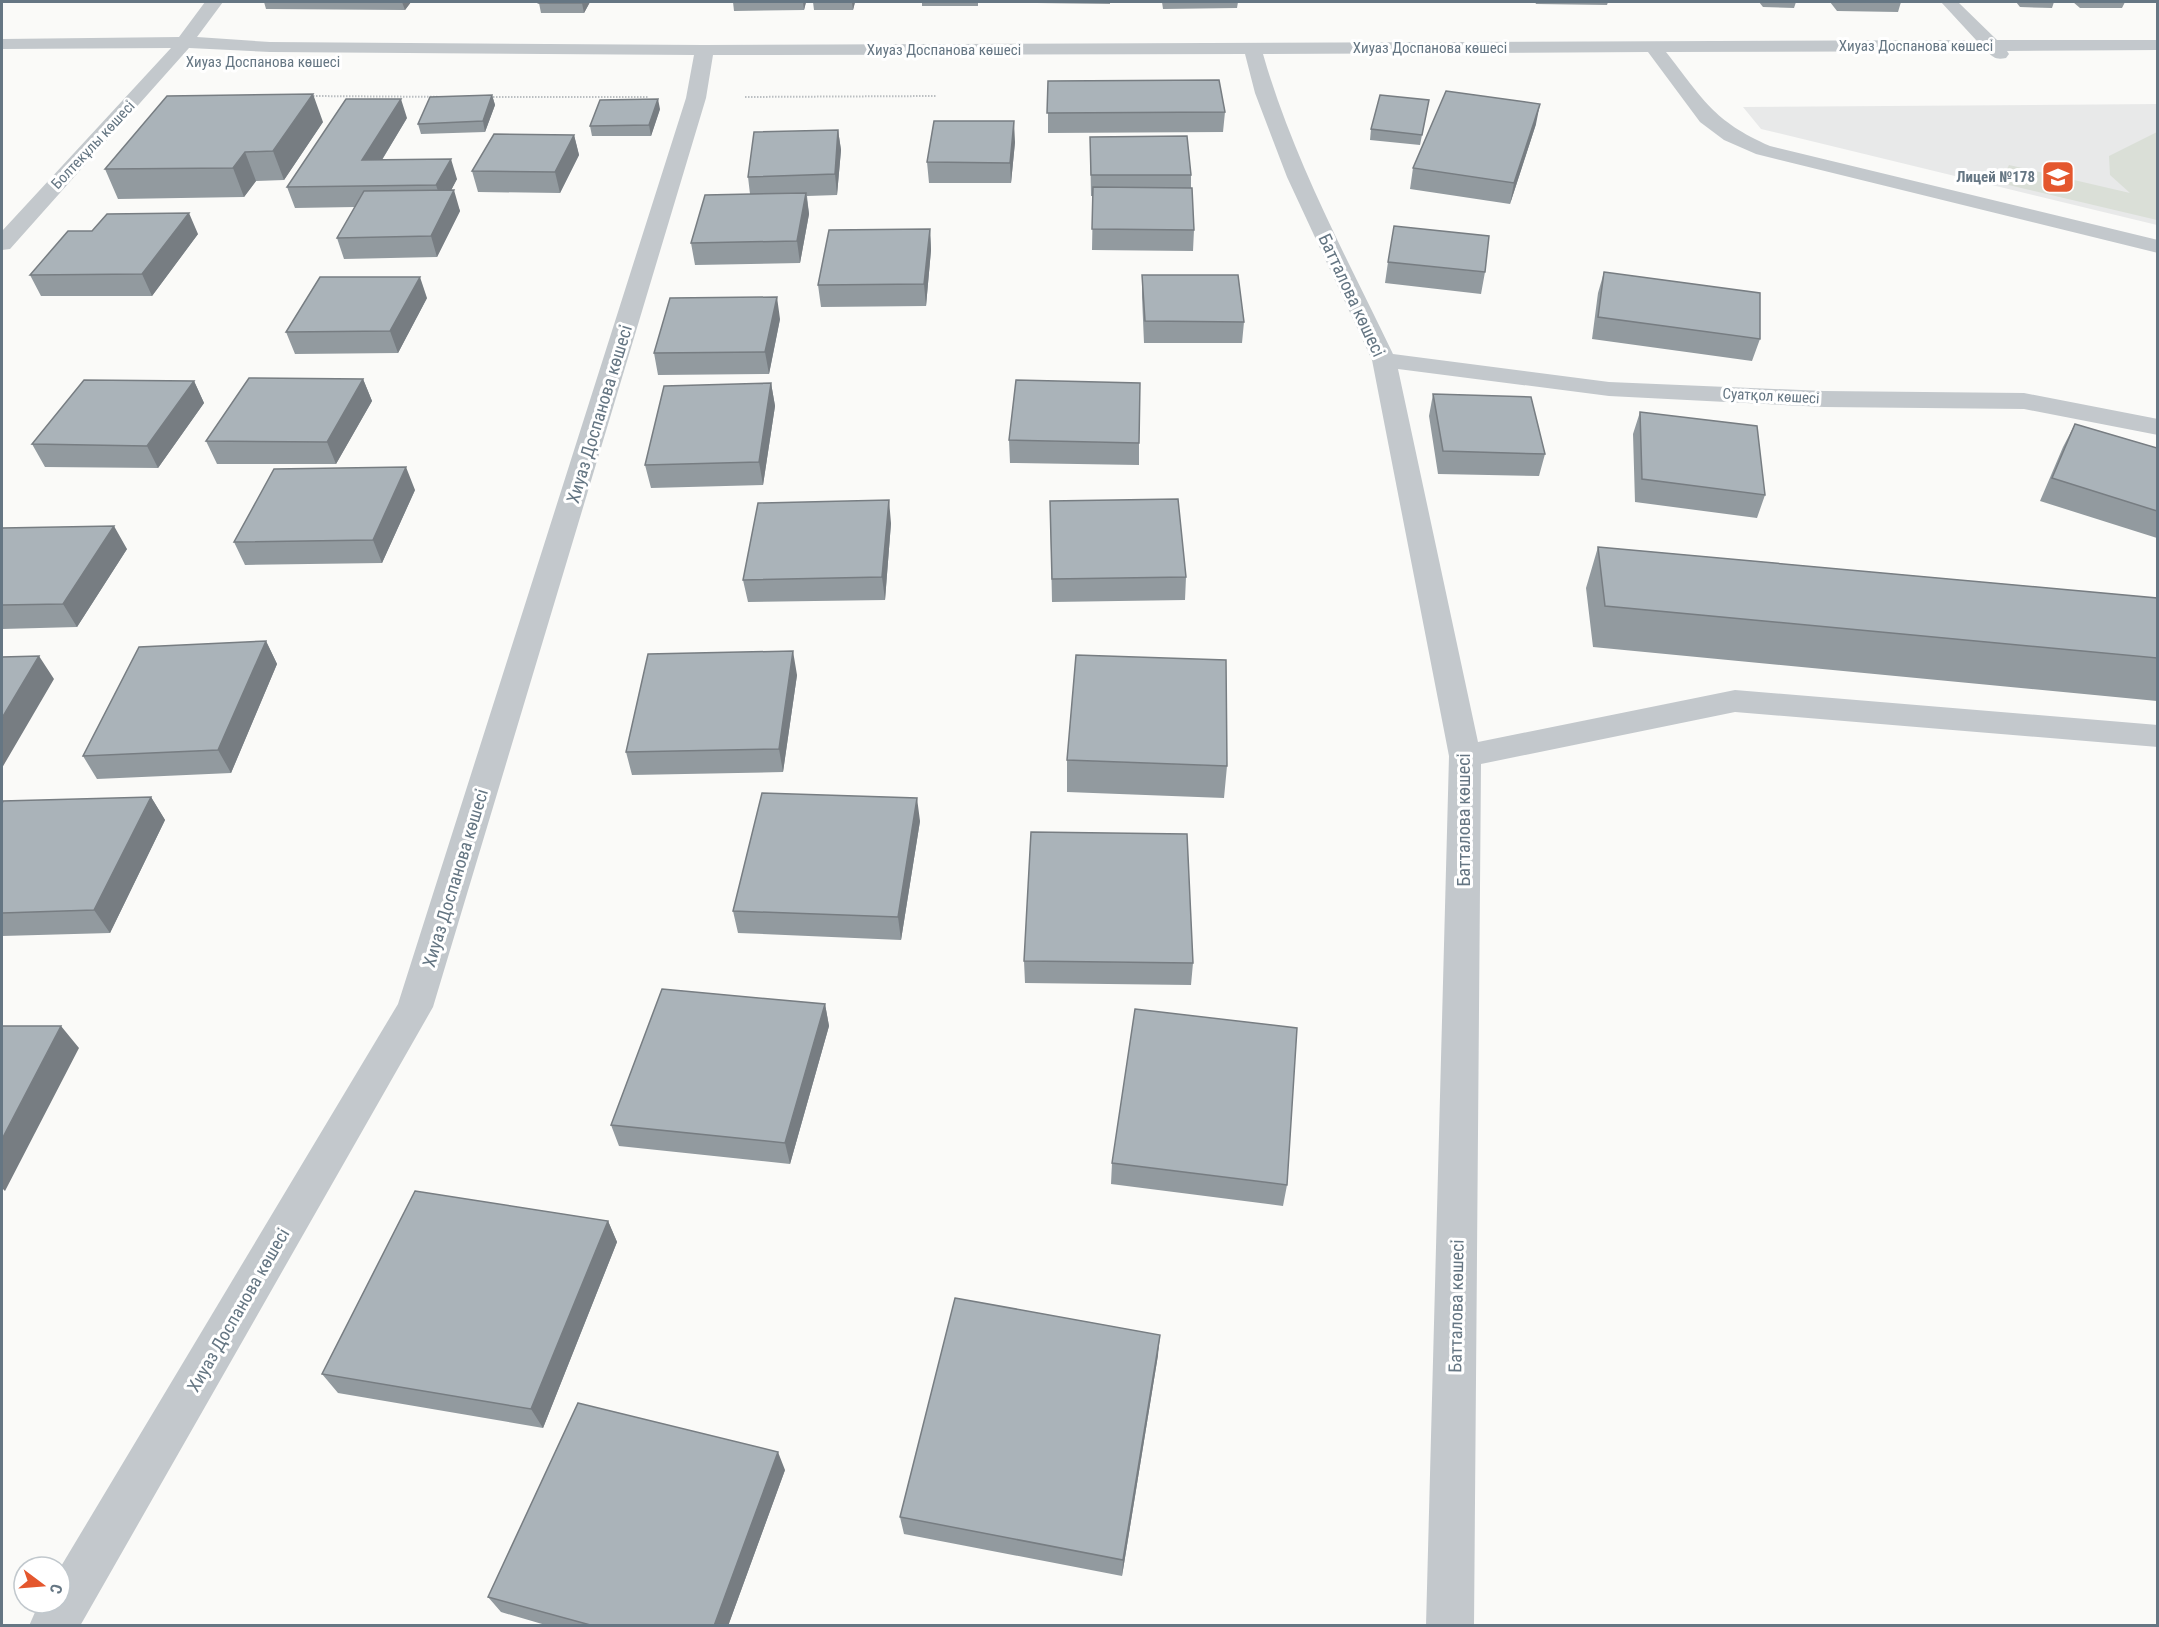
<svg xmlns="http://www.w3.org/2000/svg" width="2159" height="1627" font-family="'Roboto Condensed',sans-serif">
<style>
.built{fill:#e8e9e9}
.green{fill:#dadfd7}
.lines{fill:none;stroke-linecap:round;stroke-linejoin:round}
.path{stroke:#bbbfc2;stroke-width:2;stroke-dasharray:1.5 1.5;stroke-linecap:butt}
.minor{fill:#c3c8cc;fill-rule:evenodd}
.wall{fill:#929a9f}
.shaded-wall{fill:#777d82}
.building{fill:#aab3b9;stroke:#777d82;stroke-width:1.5}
.labels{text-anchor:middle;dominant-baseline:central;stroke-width:6;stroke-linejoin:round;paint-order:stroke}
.far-street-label{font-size:15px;fill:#657683;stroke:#fff}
.far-poi-label{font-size:15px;font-weight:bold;fill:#657683;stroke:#fff;text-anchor:end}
.street-label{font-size:18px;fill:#657683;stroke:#fff}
</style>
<rect width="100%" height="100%" fill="#fafaf8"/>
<path class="built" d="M 2157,104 L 2157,225 L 1761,129 L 1743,107 Z"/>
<path class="green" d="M 2157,132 L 2157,220 L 2000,183 L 2009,165 L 2130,193 L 2110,175 L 2109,156 Z"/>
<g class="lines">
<path class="path" d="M 310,96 L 456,97
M 490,97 L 648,97
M 745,97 L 936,96"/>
<path class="minor" d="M 205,2 L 223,2 L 197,37 L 270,42 L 703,45 L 1976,40 L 1941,2 L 1958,2 L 1997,40 L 2158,40 L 2158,50 L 2007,51 L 2009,54 L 2006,58 C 1997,60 1993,58 1987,51 L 1666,52 C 1703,99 1713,121 1770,146 L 2158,240 L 2158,253 L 1756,154 L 1724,140 L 1700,122 L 1648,52 L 1263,54 C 1293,159 1346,256 1393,354 L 1609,382 L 1824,391 L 2024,393 L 2158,419 L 2158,435 L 2024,409 L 1824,407 L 1609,396 L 1398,369 L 1478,742 L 1735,690 L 2158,725 L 2158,747 L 1735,712 L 1481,764 L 1474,1626 L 1426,1626 L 1449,756 L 1372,360 L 1287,177 L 1255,93 L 1245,54 L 713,55 L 706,98 L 433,1007 L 80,1626 L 29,1626 L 39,1603 L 60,1603 L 60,1568 L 398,1004 L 686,98 L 694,55 L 270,52 L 189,48 L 10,249 L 2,250 L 2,231 L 171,48 L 2,49 L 2,39 L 179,37 Z"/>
</g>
<path class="wall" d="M 264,2 L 411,2 L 405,10 L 266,9 Z
M 540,2 L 590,2 L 584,13 L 541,13 L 539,3 Z
M 733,2 L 806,2 L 804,10 L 734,11 Z
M 813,2 L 855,2 L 853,10 L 814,10 Z
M 922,2 L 978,2 L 978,6 L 922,6 Z
M 1037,2 L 1110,2 L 1110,4 L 1037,3 Z
M 1162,2 L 1238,2 L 1237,8 L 1163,9 Z
M 1535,2 L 1608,2 L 1607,5 L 1536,4 Z
M 1759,2 L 1796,2 L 1794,8 L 1763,7 Z
M 1830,2 L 1901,2 L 1898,12 L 1837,11 Z
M 2016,2 L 2054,2 L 2052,8 L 2020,7 Z
M 2073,2 L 2125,2 L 2122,8 L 2080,8 Z
M 1048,81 L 1225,112 L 1223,132 L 1048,133 Z
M 492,95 L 495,105 L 485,132 L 421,134 L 418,124 Z
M 1429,100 L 1420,145 L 1370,140 L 1371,129 Z
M 660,109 L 651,136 L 592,136 L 590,126 Z
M 407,118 L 382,160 L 457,179 L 451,190 L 460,211 L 437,257 L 344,259 L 337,238 L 355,207 L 295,208 L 287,187 Z
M 323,122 L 284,180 L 256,181 L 244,197 L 118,199 L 105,169 Z
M 1536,124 L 1510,204 L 1410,189 L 1413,168 Z
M 838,130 L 841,150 L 837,195 L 807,196 L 809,214 L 800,263 L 695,265 L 691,243 L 750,194 L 748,177 Z
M 574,135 L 579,155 L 560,193 L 478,192 L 472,171 Z
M 1090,137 L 1191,175 L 1191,188 L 1194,230 L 1193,251 L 1092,250 L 1093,196 L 1091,196 Z
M 1015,142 L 1011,183 L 929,183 L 927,162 Z
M 930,229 L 931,250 L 926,306 L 821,307 L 818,285 Z
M 92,231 L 198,234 L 152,296 L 41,296 L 30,275 Z
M 1388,262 L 1485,272 L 1481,294 L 1385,283 Z
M 1604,272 L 1760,339 L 1752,361 L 1592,339 L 1598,293 Z
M 1142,275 L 1244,322 L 1242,343 L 1144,343 L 1142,297 Z
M 427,298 L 398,353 L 295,354 L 286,332 Z
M 780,319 L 769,374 L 658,375 L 654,353 Z
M 363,379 L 372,401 L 336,464 L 217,464 L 206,441 Z
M 194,381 L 204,403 L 158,468 L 45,467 L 32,444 Z
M 771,383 L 775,406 L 763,485 L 651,488 L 645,465 Z
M 1433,394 L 1545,454 L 1539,476 L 1438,474 L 1429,416 Z
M 1640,412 L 1765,495 L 1757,518 L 1635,502 L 1633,434 Z
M 2075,424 L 2157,448 L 2157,538 L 2040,501 L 2063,447 Z
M 1009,440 L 1139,443 L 1139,465 L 1010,463 Z
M 415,490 L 382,563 L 245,565 L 234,542 Z
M 1050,501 L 1186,577 L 1185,600 L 1052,602 Z
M 891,523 L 885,600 L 748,602 L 743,580 Z
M 2,528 L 127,549 L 77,627 L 2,629 Z
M 1598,547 L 2157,598 L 2157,701 L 1593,647 L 1586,588 Z
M 266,641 L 277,664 L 231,773 L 97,779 L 83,756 Z
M 797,675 L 783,772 L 632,775 L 626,752 Z
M 1067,760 L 1227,766 L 1224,798 L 1067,792 Z
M 151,797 L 165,820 L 110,933 L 2,936 L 2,804 Z
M 920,821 L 901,940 L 738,933 L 733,911 Z
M 1024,961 L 1193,963 L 1191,985 L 1025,983 Z
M 825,1004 L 829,1026 L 790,1164 L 619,1146 L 611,1125 Z
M 1112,1163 L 1287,1185 L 1283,1206 L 1111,1184 Z
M 608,1221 L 617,1242 L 543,1428 L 338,1393 L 322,1374 Z
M 1158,1355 L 1122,1576 L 904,1534 L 900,1517 Z
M 785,1470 L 728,1626 L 549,1626 L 501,1612 L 488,1597 Z"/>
<path class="shaded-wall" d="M 402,2 L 411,2 L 405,10 Z
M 583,2 L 590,2 L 584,13 L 582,3 Z
M 803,2 L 806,2 L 804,10 Z
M 852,2 L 855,2 L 853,10 Z
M 313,94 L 323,122 L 284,180 L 273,151 Z
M 492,95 L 495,105 L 485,132 L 483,121 Z
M 401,99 L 407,118 L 369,181 L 362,160 Z
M 658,99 L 660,109 L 651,136 L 649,125 Z
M 1540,104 L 1536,124 L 1510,204 L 1514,183 Z
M 1014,121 L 1015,142 L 1011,183 L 1010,163 Z
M 838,130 L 841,150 L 837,195 L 835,174 Z
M 574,135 L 579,155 L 560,193 L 555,172 Z
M 245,152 L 256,181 L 244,197 L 233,168 Z
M 451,159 L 457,179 L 443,206 L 436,185 Z
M 454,190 L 460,211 L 437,257 L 431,236 Z
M 806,193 L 809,214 L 800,263 L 797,241 Z
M 189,213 L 198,234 L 152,296 L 142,274 Z
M 930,229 L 931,250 L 926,306 L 924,284 Z
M 420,277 L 427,298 L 398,353 L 390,331 Z
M 777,297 L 780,319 L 769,374 L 765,352 Z
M 363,379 L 372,401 L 336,464 L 327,442 Z
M 194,381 L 204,403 L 158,468 L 147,446 Z
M 771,383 L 775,406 L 763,485 L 759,462 Z
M 406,467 L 415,490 L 382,563 L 373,540 Z
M 889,500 L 891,523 L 885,600 L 882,577 Z
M 114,526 L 127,549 L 77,627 L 63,604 Z
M 266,641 L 277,664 L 231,773 L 218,750 Z
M 793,651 L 797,675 L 783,772 L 779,749 Z
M 39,656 L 54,679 L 2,768 L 2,718 Z
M 151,797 L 165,820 L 110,933 L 94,910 Z
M 917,798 L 920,821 L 901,940 L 898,917 Z
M 825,1004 L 829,1026 L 790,1164 L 785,1143 Z
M 61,1026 L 79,1048 L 5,1191 L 2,1188 L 2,1139 Z
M 608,1221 L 617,1242 L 543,1428 L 531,1409 Z
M 1160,1335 L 1158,1355 L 1122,1576 L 1123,1560 Z
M 778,1452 L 785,1470 L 728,1626 L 714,1626 Z"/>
<path class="building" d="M 540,2 L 583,2 L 582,3 L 539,3 Z
M 1219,80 L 1225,112 L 1047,113 L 1048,81 Z
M 1446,91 L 1540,104 L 1514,183 L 1413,168 Z
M 313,94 L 273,151 L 245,152 L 233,168 L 105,169 L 167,96 Z
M 492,95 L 483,121 L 418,124 L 430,97 Z
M 1380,95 L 1429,100 L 1422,135 L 1371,129 Z
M 346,99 L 401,99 L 362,160 L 451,159 L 436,185 L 287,187 Z
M 658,99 L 649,125 L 590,126 L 600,100 Z
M 934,121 L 1014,121 L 1010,163 L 927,162 Z
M 838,130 L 835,174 L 748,177 L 754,132 Z
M 494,134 L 574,135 L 555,172 L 472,171 Z
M 1187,136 L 1191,175 L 1091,175 L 1090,137 Z
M 1093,187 L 1192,188 L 1194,230 L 1092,229 Z
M 454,190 L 431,236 L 337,238 L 364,191 Z
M 806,193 L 797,241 L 691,243 L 705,195 Z
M 189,213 L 142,274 L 30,275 L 68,231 L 92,231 L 107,214 Z
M 1394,226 L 1489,236 L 1485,272 L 1388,262 Z
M 930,229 L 924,284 L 818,285 L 829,230 Z
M 1604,272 L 1760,293 L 1760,339 L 1598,317 Z
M 1142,275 L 1238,275 L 1244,322 L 1145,321 Z
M 320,277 L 420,277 L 390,331 L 286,332 Z
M 777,297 L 765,352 L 654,353 L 670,298 Z
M 249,378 L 363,379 L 327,442 L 206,441 Z
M 84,380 L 194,381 L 147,446 L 32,444 Z
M 1016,380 L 1140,383 L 1139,443 L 1009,440 Z
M 771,383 L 759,462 L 645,465 L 664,386 Z
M 1433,394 L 1531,397 L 1545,454 L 1443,451 Z
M 1640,412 L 1757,426 L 1765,495 L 1642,479 Z
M 2075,424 L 2157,448 L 2157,511 L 2052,478 Z
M 406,467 L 373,540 L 234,542 L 274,469 Z
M 1178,499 L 1186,577 L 1052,579 L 1050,501 Z
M 889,500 L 882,577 L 743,580 L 758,503 Z
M 114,526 L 63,604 L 2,605 L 2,528 Z
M 1598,547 L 2157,598 L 2157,658 L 1605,606 Z
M 266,641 L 218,750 L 83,756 L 139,647 Z
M 793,651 L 779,749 L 626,752 L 648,654 Z
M 1076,655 L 1226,660 L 1227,766 L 1067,760 Z
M 39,656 L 2,718 L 2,657 Z
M 762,793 L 917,798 L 898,917 L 733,911 Z
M 151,797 L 94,910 L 2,913 L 2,804 L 3,801 Z
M 1031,832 L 1187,834 L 1193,963 L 1024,961 Z
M 662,989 L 825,1004 L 785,1143 L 611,1125 Z
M 1135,1009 L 1297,1028 L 1287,1185 L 1112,1163 Z
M 2,1026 L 61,1026 L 2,1139 Z
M 415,1191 L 608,1221 L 531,1409 L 322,1374 Z
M 955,1298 L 1160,1335 L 1123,1560 L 900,1517 Z
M 578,1403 L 778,1452 L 714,1626 L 594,1626 L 488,1597 Z"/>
<defs>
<g id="school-square" transform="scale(1.725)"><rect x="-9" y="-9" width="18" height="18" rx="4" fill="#e4572e" stroke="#fff"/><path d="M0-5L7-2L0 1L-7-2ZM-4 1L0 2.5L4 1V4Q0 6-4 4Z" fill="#fff"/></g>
</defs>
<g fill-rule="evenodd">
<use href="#school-square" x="2058" y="177"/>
</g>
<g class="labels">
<g class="far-street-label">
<text x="1916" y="46">Хиуаз Доспанова көшесі</text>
<text x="1430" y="48">Хиуаз Доспанова көшесі</text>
<text x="944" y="50">Хиуаз Доспанова көшесі</text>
<text x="263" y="62">Хиуаз Доспанова көшесі</text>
<text transform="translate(93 145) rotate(-47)">Болтекұлы көшесі</text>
<text transform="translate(1771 396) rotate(3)">Суатқол көшесі</text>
</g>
<g class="far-poi-label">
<text x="2035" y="177">Лицей №178</text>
</g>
<g class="street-label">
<text transform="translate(1352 295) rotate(65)">Батталова көшесі</text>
<text transform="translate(599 414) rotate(-73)">Хиуаз Доспанова көшесі</text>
<text transform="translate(1463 820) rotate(-90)">Батталова көшесі</text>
<text transform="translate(455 878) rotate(-73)">Хиуаз Доспанова көшесі</text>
<text transform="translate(1456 1306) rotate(-89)">Батталова көшесі</text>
<text transform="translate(238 1310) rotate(-60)">Хиуаз Доспанова көшесі</text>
</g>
</g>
<rect width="2159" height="1627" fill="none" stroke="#657683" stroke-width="6"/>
<g transform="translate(42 1585) rotate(106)"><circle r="28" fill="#ffffff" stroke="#c1c8cd" stroke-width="1.5"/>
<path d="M0-4.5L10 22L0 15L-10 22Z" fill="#e4572e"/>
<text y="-9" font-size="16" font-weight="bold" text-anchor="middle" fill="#657683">С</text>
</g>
</svg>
